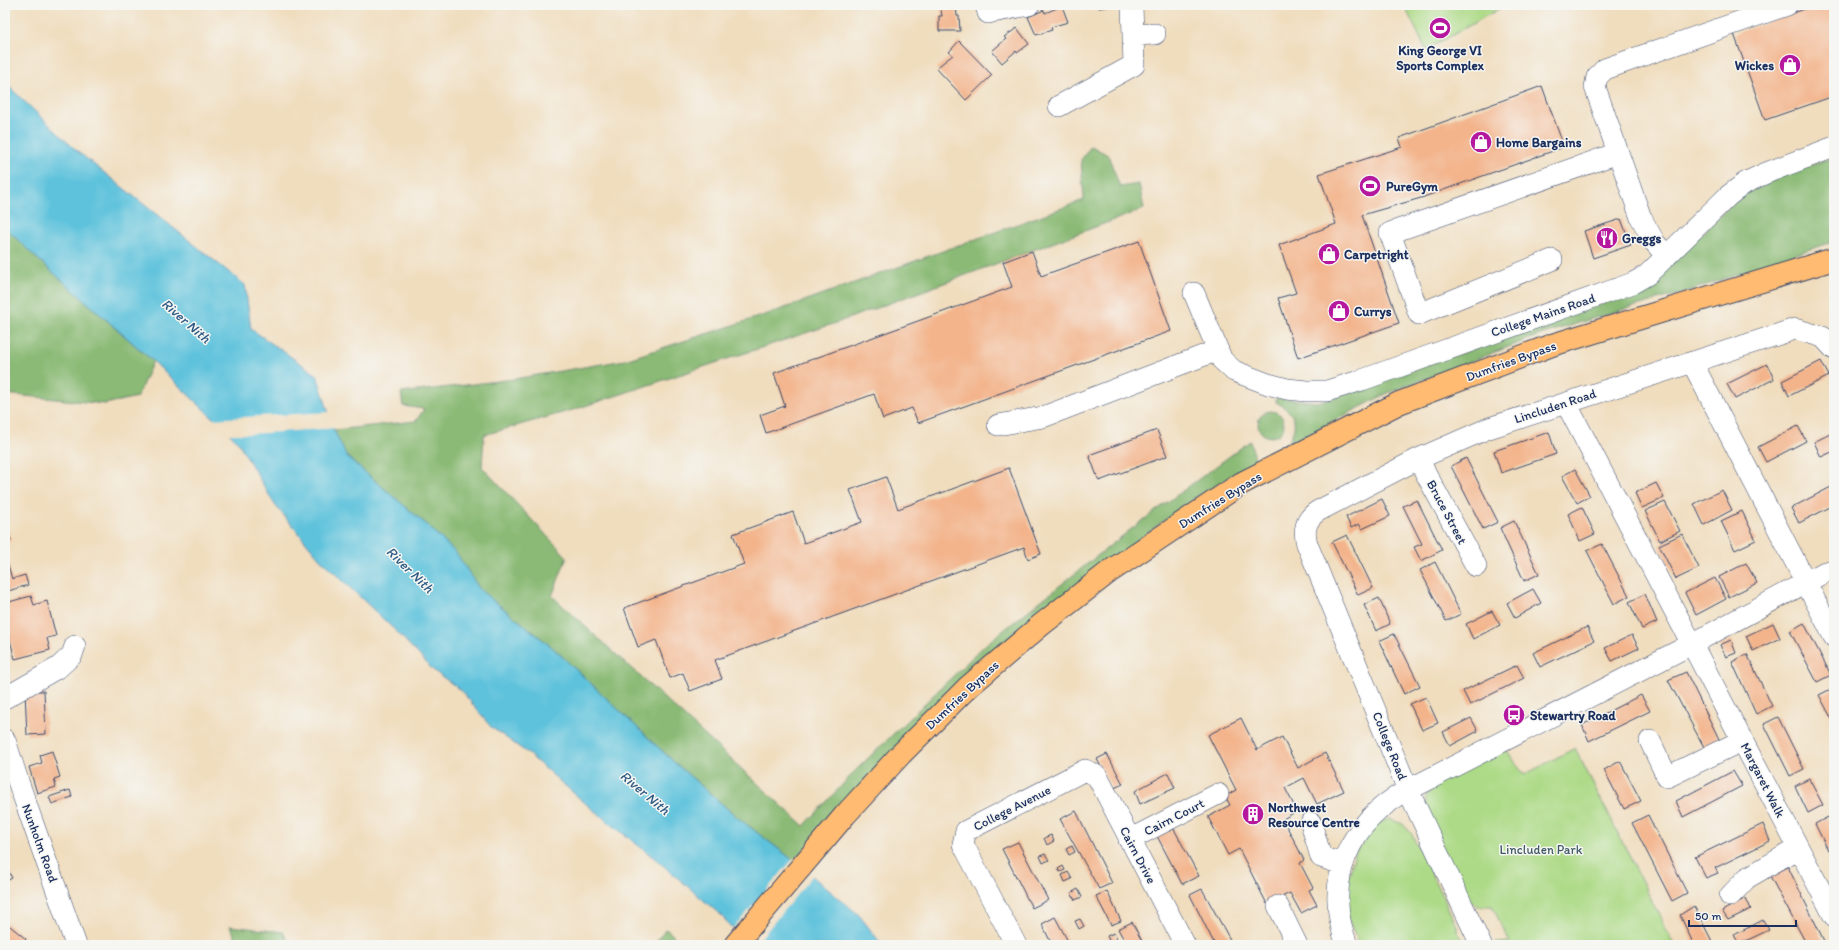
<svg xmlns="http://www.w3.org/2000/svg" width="1839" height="950" font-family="Itim,sans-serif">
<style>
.green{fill:#adda87;stroke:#648472}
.forest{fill:#8aba74;stroke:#527469}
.water{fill:#5ec2dc;stroke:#3c789d}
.pier{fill:#f0ddbe}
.building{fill:#f3b48b}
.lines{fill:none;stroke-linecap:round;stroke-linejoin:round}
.minor-casing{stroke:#3b496c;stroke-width:22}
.highway-casing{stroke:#3b496c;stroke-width:24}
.minor{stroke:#fff;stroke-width:21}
.highway{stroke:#ffbb71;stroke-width:22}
.labels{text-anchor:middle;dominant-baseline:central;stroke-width:3;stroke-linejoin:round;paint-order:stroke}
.poi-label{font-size:13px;font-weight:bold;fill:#1b2f5e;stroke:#f6f6f2;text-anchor:start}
.street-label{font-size:13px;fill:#1b2f5e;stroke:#f6f6f2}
.park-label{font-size:13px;fill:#405a68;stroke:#f6f6f2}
.water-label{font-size:14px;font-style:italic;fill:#2f5b84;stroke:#f6f6f2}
</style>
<rect width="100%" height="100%" fill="#f6f6f2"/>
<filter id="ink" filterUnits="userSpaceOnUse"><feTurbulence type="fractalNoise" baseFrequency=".025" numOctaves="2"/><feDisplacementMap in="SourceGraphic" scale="8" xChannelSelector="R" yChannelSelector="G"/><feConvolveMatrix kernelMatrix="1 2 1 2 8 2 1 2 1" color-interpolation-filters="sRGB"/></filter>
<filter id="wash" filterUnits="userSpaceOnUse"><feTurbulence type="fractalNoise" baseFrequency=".012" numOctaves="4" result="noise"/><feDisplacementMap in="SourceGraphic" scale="16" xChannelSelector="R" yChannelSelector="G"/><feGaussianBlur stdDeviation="0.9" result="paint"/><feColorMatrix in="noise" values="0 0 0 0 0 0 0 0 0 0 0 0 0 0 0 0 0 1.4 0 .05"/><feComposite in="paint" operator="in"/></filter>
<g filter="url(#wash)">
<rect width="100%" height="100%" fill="#f0ddbe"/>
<path class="green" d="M 1404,5 L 1506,5 L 1426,50 Z
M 1575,748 L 1674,945 L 1495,945 L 1495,943 L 1510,942 L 1492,906 L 1478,906 L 1466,899 L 1425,811 L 1426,796 L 1436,783 L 1506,749 L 1524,775 Z
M 1389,819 L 1403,824 L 1411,833 L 1457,926 L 1457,931 L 1465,943 L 1468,943 L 1469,945 L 1360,945 L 1348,919 L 1345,890 L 1355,853 L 1378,823 Z"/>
<path class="forest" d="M 1091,146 L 1108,155 L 1120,187 L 1139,184 L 1144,209 L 836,323 L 576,409 L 484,435 L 482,467 L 567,557 L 552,596 L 804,826 L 856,770 L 985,645 L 1130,530 L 1250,441 L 1256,461 L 1200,495 L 1135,542 L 793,860 L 738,818 L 675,763 L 552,647 L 480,590 L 457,554 L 427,525 L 347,457 L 334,430 L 416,421 L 424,409 L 403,406 L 401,393 L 514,379 L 625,360 L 771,313 L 1084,200 L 1081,160 Z
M 1834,157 L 1834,241 L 1686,292 L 1608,314 L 1540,335 L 1388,393 L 1287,445 C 1299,423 1297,415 1276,402 L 1276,398 L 1317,402 L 1333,398 L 1529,329 L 1643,290 L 1737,199 L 1766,182 Z
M 5,227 L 31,253 L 153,361 L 137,397 L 105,404 L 5,394 Z
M1258 424a13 13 0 1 1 26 0a13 13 0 1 1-26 0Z
M 230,926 L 283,932 L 290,945 L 239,945 Z
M 666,929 L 684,945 L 653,945 Z"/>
<path class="water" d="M 5,83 L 77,151 L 245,285 L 251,329 L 317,375 L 334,430 L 347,457 L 427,525 L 457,554 L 480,590 L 552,647 L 675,763 L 738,818 L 793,860 L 859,915 L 882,945 L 750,945 L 716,911 L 658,861 L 592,809 L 526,752 L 491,727 L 461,690 L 434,671 L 399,634 L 321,560 L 275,505 L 238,442 L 153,361 L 31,253 L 5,227 Z"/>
<path class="pier" d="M 330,412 L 335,428 L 250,434 L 227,434 L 211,419 Z
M 794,858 L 814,874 L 755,945 L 747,945 L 732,930 Z"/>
<g id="blocks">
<path class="building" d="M 940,5 L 956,5 L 957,16 L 959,16 L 960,31 L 939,31 L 939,16 L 942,16 Z
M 1099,5 L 1112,5 L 1112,6 L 1099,8 Z
M 1816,5 L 1834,5 L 1834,96 L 1765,120 L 1734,34 Z
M 1062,6 L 1068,22 L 1051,27 L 1052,30 L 1036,35 L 1028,17 L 1044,10 L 1045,13 Z
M 1017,28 L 1029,44 L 1017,53 L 1016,51 L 1002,63 L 992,51 L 1006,39 L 1004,37 Z
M 959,41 L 992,75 L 966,100 L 936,68 L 953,55 L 949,52 Z
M 1542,86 L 1564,147 L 1421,198 L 1362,215 L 1399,323 L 1298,358 L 1278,298 L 1296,293 L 1279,245 L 1336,224 L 1319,174 L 1402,147 L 1399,138 Z
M 1621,219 L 1631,245 L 1593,258 L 1584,231 Z
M 1139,241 L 1171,331 L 918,423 L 912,408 L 883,419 L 874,394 L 766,433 L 760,415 L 785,406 L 774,373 L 1012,287 L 1003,262 L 1032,251 L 1041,276 Z
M 1821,361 L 1829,376 L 1789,396 L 1782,381 Z
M 1767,364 L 1774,379 L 1735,399 L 1727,384 Z
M 1798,426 L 1806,441 L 1766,462 L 1758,447 Z
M 1157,430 L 1167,456 L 1099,481 L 1089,455 Z
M 1549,432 L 1556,454 L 1501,473 L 1494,451 Z
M 1834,432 L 1834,451 L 1821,457 L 1814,442 Z
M 1466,458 L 1498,522 L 1483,529 L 1451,466 Z
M 1009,468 L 1041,554 L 1028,559 L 1024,547 L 715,660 L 722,679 L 690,691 L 683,673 L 670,678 L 656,640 L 638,647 L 624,608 L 744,564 L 733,534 L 793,512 L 804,543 L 862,522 L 850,490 L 886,477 L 898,509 Z
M 1575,469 L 1590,496 L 1577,503 L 1562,476 Z
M 1656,483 L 1664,498 L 1642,508 L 1635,493 Z
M 1831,487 L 1834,494 L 1834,505 L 1799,523 L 1791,508 Z
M 1722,490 L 1732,510 L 1704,525 L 1694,504 Z
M 1382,499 L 1390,516 L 1362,529 L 1359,524 L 1351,528 L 1346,517 Z
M 1417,500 L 1442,550 L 1421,561 L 1414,547 L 1422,544 L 1403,506 Z
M 1665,502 L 1680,531 L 1660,541 L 1645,511 Z
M 1582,507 L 1595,534 L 1580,541 L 1568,514 Z
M 1742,511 L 1756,540 L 1735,550 L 1721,521 Z
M 1514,521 L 1539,574 L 1524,581 L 1500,528 Z
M 5,522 L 11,541 L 5,543 Z
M 1682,534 L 1699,568 L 1676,579 L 1659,545 Z
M 1347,535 L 1373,588 L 1358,595 L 1332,542 Z
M 1602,544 L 1629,596 L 1614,604 L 1587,551 Z
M 5,554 L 12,579 L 25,575 L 28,585 L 5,592 Z
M 1435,562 L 1461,614 L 1446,621 L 1420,570 Z
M 1746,563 L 1757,583 L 1729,597 L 1719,577 Z
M 1715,578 L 1726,599 L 1696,615 L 1685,593 Z
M 1533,589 L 1541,603 L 1515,618 L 1507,603 Z
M 1645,594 L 1657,622 L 1642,629 L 1629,602 Z
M 31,596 L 34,605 L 47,601 L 56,636 L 47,638 L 50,650 L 15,659 L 5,621 L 5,603 Z
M 1379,598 L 1390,624 L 1376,631 L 1364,605 Z
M 1492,611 L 1500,625 L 1473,639 L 1466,624 Z
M 1773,623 L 1780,638 L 1753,651 L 1746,636 Z
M 1804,623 L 1831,675 L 1817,682 L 1790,631 Z
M 1587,627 L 1594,641 L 1540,667 L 1533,653 Z
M 1394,634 L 1420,686 L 1404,694 L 1379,641 Z
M 1632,635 L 1639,648 L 1612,661 L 1605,648 Z
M 1731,640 L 1736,653 L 1726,657 L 1720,645 Z
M 1747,654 L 1772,706 L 1756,714 L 1732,662 Z
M 1517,665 L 1524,678 L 1470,705 L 1463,691 Z
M 1686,672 L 1720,741 L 1705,749 L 1668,680 Z
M 1833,688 L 1834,689 L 1834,723 L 1819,695 Z
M 25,691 L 44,691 L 46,734 L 27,735 Z
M 1641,695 L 1650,711 L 1589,741 L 1582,725 Z
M 1426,697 L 1438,723 L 1422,730 L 1410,704 Z
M 1778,717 L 1804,769 L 1790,776 L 1764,724 Z
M 1241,718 L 1257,750 L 1282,737 L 1298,768 L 1325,753 L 1344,791 L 1317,804 L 1304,778 L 1285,788 L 1297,811 L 1283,819 L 1304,860 L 1300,863 L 1313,888 L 1309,890 L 1317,905 L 1301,913 L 1290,893 L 1267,904 L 1239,849 L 1228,855 L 1208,817 L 1230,805 L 1225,796 L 1236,790 L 1208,735 Z
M 1471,718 L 1478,731 L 1450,746 L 1443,732 Z
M 52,751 L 60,777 L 54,779 L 56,787 L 37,793 L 29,767 L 42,763 L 40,755 Z
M 1107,754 L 1123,784 L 1112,789 L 1097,759 Z
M 1620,761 L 1641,801 L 1624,809 L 1604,770 Z
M 1733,771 L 1742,786 L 1683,817 L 1676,801 Z
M 1168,773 L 1175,788 L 1140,804 L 1135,791 Z
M 1809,779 L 1823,805 L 1808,813 L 1795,786 Z
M 70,790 L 72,797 L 52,804 L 49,797 Z
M 1076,811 L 1112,883 L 1099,889 L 1060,819 Z
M 1648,815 L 1687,893 L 1672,901 L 1632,823 Z
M 1828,817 L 1834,827 L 1834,847 L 1828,850 L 1815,824 Z
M 1763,824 L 1770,841 L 1715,868 L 1718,873 L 1706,878 L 1695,857 Z
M 1174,829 L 1199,876 L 1182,884 L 1157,836 Z
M 1051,835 L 1054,841 L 1047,845 L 1044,838 Z
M 5,842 L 10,852 L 5,855 Z
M 1018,842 L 1048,900 L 1032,908 L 1002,849 Z
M 1072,846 L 1075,852 L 1069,855 L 1066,849 Z
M 1045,854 L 1049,860 L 1043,863 L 1040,856 Z
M 1063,866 L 1065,870 L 1060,872 L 1058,869 Z
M 1788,867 L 1826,945 L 1807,945 L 1770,876 Z
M 7,868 L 12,878 L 5,882 L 5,869 Z
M 1068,872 L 1072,879 L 1065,882 L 1062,875 Z
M 1078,889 L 1082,897 L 1075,900 L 1071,893 Z
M 1202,889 L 1233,945 L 1215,945 L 1190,895 Z
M 1107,891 L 1121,921 L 1111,925 L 1096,896 Z
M 1746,898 L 1751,909 L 1728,920 L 1722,911 Z
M 1694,906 L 1714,945 L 1694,945 L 1680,915 Z
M 1055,917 L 1070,945 L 1052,945 L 1042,924 Z
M 1080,919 L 1084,926 L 1079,929 L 1075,921 Z
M 1763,920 L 1769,930 L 1739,944 L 1734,935 Z
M 5,922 L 26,939 L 21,945 L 5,945 Z
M 1132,922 L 1144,945 L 1127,945 L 1118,929 Z
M 1114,933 L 1117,939 L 1110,942 L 1107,936 Z"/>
</g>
</g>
<g filter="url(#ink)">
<use href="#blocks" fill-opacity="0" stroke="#3b496c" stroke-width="1"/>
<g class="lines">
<g class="minor-casing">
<path id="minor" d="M 986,5 L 988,13 L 1029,5
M 1133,35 L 1155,34
M 1059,106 L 1134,65 L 1132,5
M 1667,256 L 1655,243 L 1641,218 L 1595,87 L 1597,77 L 1605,69 L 1787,5
M 1552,260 L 1419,314 L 1390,233 L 1618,153
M 1194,293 L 1222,360 L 1234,371 L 1268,384 L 1287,389 L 1307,391 L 1327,391 L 1362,380 L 1633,283 L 1647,275 L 1728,196 L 1745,183 L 1766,173 L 1834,147
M 1692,362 L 1834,637
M 1566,403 L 1834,916
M 998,425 L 1043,417 L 1218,350
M 1418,459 L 1476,566
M 5,698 L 59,667 L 72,655 L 75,646
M 5,740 L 19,784 L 76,945
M 1650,741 L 1667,777 L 1743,740
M 1311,823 L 1321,857 L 1342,864
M 1129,840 L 1218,794
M 1730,896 L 1747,878 L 1798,848
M 1278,906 L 1297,945
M 1016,945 L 963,844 L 966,831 L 1085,770 L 1097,776 L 1185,945
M 1347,945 C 1323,881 1348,822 1408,790 L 1692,644 L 1825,572 L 1834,570
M 1481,945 L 1408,790 L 1307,544 C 1303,530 1306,519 1318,511 L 1418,459 L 1489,428 L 1795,329 L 1823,337 L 1834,349"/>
</g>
<g class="highway-casing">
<path id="highway" d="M 735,945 L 845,815 L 901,754 L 967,688 L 1041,625 L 1109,572 L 1242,483 L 1399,403 L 1552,345 L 1834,259"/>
</g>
<use href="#minor" class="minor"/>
<use href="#highway" class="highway"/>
</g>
</g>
<defs>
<g id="stadium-disc" transform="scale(1.15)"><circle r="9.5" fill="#b5179e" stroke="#f6f6f2"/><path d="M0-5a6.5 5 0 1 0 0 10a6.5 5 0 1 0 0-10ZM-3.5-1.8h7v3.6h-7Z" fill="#fff"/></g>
<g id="shop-disc" transform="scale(1.15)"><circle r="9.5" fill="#b5179e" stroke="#f6f6f2"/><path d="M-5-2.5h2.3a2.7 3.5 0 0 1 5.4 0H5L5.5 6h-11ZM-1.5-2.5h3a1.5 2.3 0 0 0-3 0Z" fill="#fff"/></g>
<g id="restaurant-disc" transform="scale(1.15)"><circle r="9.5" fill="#b5179e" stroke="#f6f6f2"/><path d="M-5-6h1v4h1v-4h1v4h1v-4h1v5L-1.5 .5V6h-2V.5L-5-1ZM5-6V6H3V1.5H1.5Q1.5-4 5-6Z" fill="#fff"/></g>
<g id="bus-disc" transform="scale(1.15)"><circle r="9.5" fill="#b5179e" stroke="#f6f6f2"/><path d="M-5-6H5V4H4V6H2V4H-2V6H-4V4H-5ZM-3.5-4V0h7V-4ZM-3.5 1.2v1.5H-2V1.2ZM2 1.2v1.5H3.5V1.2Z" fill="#fff"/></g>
<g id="building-disc" transform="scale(1.15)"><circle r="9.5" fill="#b5179e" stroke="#f6f6f2"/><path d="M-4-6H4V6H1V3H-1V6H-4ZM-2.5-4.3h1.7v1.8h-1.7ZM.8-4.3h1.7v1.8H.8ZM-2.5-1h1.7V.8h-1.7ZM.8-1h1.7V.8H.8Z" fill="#fff"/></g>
</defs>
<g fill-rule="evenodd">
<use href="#stadium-disc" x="1440" y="28"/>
<use href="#shop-disc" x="1790" y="65"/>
<use href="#shop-disc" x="1481" y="142"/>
<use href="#stadium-disc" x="1370" y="186"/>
<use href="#restaurant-disc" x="1607" y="238"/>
<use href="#shop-disc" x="1329" y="254"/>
<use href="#shop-disc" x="1339" y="311"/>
<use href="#bus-disc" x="1514" y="715"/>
<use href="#building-disc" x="1253" y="814"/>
</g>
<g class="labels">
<g class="poi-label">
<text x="1440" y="50" text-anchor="middle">King George VI<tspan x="1440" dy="15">Sports Complex</tspan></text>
<text x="1774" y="65" text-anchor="end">Wickes</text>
<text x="1496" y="142">Home Bargains</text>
<text x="1386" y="186">PureGym</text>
<text x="1622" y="238">Greggs</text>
<text x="1344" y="254">Carpetright</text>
<text x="1354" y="311">Currys</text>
<text x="1530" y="715">Stewartry Road</text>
<text x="1268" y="807">Northwest<tspan x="1268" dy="15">Resource Centre</tspan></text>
</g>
<g class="street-label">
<text transform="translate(1543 315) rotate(-19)">College Mains Road</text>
<text transform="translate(1511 361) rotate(-20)">Dumfries Bypass</text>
<text transform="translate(1555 406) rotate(-18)">Lincluden Road</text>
<text transform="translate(1220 500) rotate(-32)">Dumfries Bypass</text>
<text transform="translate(1447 512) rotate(62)">Bruce Street</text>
<text transform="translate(962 695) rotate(-43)">Dumfries Bypass</text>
<text transform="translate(1390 746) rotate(68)">College Road</text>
<text transform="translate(1763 780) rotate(63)">Margaret Walk</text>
<text transform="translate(1012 808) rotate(-27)">College Avenue</text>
<text transform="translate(1174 817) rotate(-27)">Cairn Court</text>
<text transform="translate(40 843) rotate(70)">Nunholm Road</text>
<text transform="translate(1138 855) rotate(62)">Cairn Drive</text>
</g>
<g class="park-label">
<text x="1541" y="849">Lincluden Park</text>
</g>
<g class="water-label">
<text transform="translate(186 321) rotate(41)">River Nith</text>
<text transform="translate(410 570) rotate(44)">River Nith</text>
<text transform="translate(645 793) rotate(40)">River Nith</text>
</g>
</g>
<rect width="1839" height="950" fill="none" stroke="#f6f6f2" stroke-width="20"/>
<path d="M1689 920v6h107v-6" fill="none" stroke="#1b2f5e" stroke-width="2"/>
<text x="1695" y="920" font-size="12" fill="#1b2f5e" stroke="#f6f6f2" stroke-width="3" paint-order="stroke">50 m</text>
</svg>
